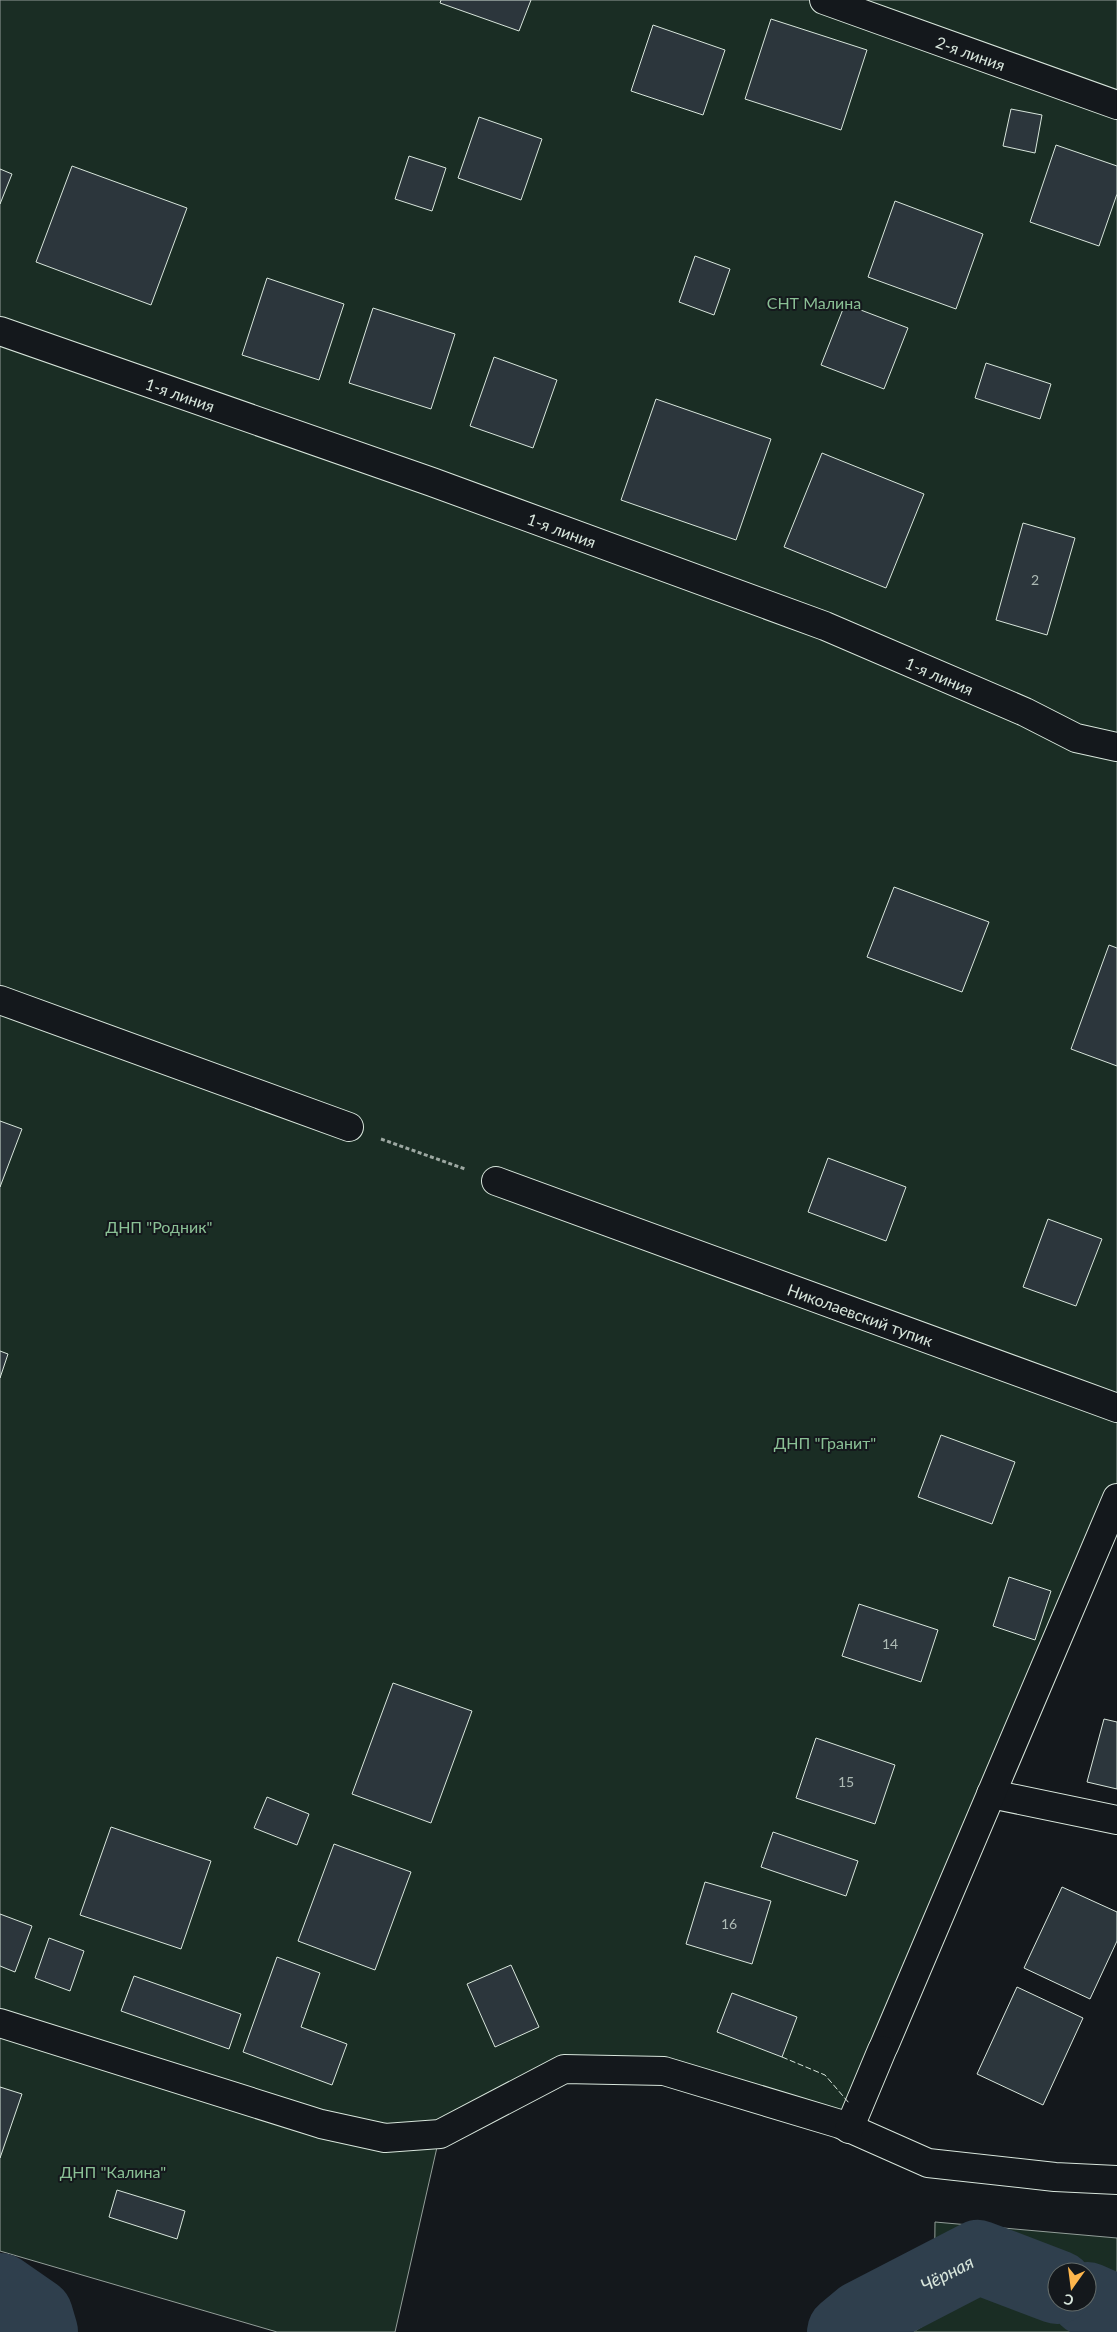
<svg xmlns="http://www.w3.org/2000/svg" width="1117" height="2332" font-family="Lato,sans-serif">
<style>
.green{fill:#1a2d24;stroke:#939e99;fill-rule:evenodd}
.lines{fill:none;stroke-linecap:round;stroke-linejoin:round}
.river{stroke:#2f3f4d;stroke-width:74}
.building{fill:#2c363c;stroke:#d8e6dc}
.minor-casing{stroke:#d8e6dc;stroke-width:30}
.path{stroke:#9da8a2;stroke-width:3;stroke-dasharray:4 2.5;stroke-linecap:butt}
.minor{stroke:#14181c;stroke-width:28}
.fence{stroke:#d8e6dc;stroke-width:1;stroke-dasharray:6 2.5;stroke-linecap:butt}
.labels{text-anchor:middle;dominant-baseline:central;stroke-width:4;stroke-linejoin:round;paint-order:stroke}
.number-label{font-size:14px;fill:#adbab4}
.street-label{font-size:16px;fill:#d8e6dc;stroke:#14181c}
.park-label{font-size:16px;fill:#8ac095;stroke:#14181c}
.water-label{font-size:18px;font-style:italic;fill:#d8e6dc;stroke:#14181c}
</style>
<rect width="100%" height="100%" fill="#14181c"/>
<path class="green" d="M 0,0 L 1117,0 L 1117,1498 L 848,2131 L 664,2071 L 564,2069 L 440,2134 L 395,2332 L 277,2332 L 0,2251 Z
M 935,2222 L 1117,2238 L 1117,2332 L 913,2332 L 934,2319 ZM 1057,2272 L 1087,2272 L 1087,2302 L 1057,2302 Z"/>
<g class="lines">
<g class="river">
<path d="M 0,2290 L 36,2315 L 41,2332"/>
<path d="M 1087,2299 L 1117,2312"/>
<path id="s1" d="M 844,2332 L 862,2317 L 978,2257 L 1057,2287"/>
</g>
</g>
<path class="building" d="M 441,0 L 531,0 L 519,31 L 440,3 Z
M 771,19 L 867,50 L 841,130 L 745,99 Z
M 653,25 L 725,50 L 703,115 L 631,91 Z
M 1011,109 L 1042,115 L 1035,153 L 1003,146 Z
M 479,117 L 542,139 L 521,200 L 458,178 Z
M 1056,145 L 1117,166 L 1117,194 L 1099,246 L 1030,222 Z
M 409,156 L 446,168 L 432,211 L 395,199 Z
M 72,166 L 187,208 L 151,305 L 36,262 Z
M 0,169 L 12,174 L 0,204 Z
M 895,201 L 983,234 L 956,309 L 868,277 Z
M 695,256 L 730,269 L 714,315 L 679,302 Z
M 267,278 L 344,304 L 319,380 L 242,355 Z
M 845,304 L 908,328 L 884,389 L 821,365 Z
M 373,308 L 455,334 L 431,409 L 349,383 Z
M 494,357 L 557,380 L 533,448 L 470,426 Z
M 986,363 L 1051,384 L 1040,419 L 975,398 Z
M 656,399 L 771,439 L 736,540 L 621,500 Z
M 822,453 L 924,494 L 886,588 L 784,547 Z
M 1023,523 L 1075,538 L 1047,635 L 996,620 Z
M 894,887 L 989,922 L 962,992 L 867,957 Z
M 1109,945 L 1117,948 L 1117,1066 L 1071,1049 Z
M 0,1121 L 22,1129 L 0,1187 Z
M 828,1158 L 906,1187 L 886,1241 L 808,1212 Z
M 1048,1219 L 1102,1239 L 1076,1306 L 1023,1287 Z
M 0,1351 L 8,1354 L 0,1378 Z
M 941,1435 L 1015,1462 L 992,1524 L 918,1497 Z
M 1009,1577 L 1051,1591 L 1035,1640 L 993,1626 Z
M 859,1604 L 938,1630 L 921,1682 L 842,1656 Z
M 393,1683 L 472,1711 L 431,1823 L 352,1794 Z
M 1104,1719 L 1117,1722 L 1117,1789 L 1087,1782 Z
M 816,1738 L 895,1765 L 875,1824 L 796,1798 Z
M 267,1797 L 309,1814 L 297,1845 L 254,1828 Z
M 111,1827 L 211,1861 L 181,1949 L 80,1915 Z
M 773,1832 L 858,1861 L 846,1896 L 761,1867 Z
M 334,1844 L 411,1872 L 375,1970 L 298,1941 Z
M 705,1882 L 771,1901 L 752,1964 L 686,1944 Z
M 1062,1887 L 1117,1912 L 1117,1941 L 1090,1999 L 1024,1968 Z
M 0,1914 L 32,1926 L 15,1972 L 0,1966 Z
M 49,1938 L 84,1951 L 70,1991 L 35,1978 Z
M 277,1957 L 320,1973 L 301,2027 L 347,2044 L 332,2085 L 243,2052 Z
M 511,1965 L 539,2027 L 495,2047 L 467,1984 Z
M 134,1976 L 241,2014 L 229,2049 L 121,2011 Z
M 1017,1987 L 1083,2018 L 1043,2105 L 977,2074 Z
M 732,1993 L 797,2017 L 782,2057 L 717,2032 Z
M 0,2087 L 22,2094 L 0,2158 Z
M 117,2190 L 185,2211 L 177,2239 L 109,2217 Z"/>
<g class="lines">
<g class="minor-casing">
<g id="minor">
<path id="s2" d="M 824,0 L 1117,105"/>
<path id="s3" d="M 0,331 L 432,482 L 825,626 L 1025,712 L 1076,738 L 1117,747"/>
<path d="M 0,1000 L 349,1127"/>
<path id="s4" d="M 496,1181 L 1117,1408"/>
<path d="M 991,1794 L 1117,1820"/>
<path d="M 0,2023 L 321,2124 L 385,2138 L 440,2134 L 564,2069 L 664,2071 L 840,2124 L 928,2163 L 1055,2177 L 1117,2180"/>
<path d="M 884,2046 L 1117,1498"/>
<path d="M 849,2129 L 882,2050"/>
</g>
</g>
<path class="path" d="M 381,1139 L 465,1169"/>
<use href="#minor" class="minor"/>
<path class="fence" d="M 782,2057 L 825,2075 L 849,2103"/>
</g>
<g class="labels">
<g class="number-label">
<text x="1035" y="579">2</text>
<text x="890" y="1643">14</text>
<text x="846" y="1781">15</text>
<text x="729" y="1923">16</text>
</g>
<g class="street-label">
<text stroke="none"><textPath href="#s2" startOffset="156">2-я линия</textPath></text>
<text stroke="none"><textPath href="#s3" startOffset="191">1-я линия</textPath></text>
<text stroke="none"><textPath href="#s3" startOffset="596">1-я линия</textPath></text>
<text stroke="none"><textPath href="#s3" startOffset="1001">1-я линия</textPath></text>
<text stroke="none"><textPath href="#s4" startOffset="388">Николаевский тупик</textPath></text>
</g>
<g class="park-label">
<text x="814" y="302">СНТ Малина</text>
<text x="159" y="1226">ДНП "Родник"</text>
<text x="825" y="1442">ДНП "Гранит"</text>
<text x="113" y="2171">ДНП "Калина"</text>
</g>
<g class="water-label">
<text stroke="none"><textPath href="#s1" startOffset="119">Чёрная</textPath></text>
</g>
</g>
<g transform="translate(1072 2287) rotate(194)"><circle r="24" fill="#14181c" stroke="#626a69"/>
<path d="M0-4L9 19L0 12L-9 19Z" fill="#ffb74d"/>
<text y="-8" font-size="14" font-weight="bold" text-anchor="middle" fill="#d8e6dc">С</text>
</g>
</svg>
